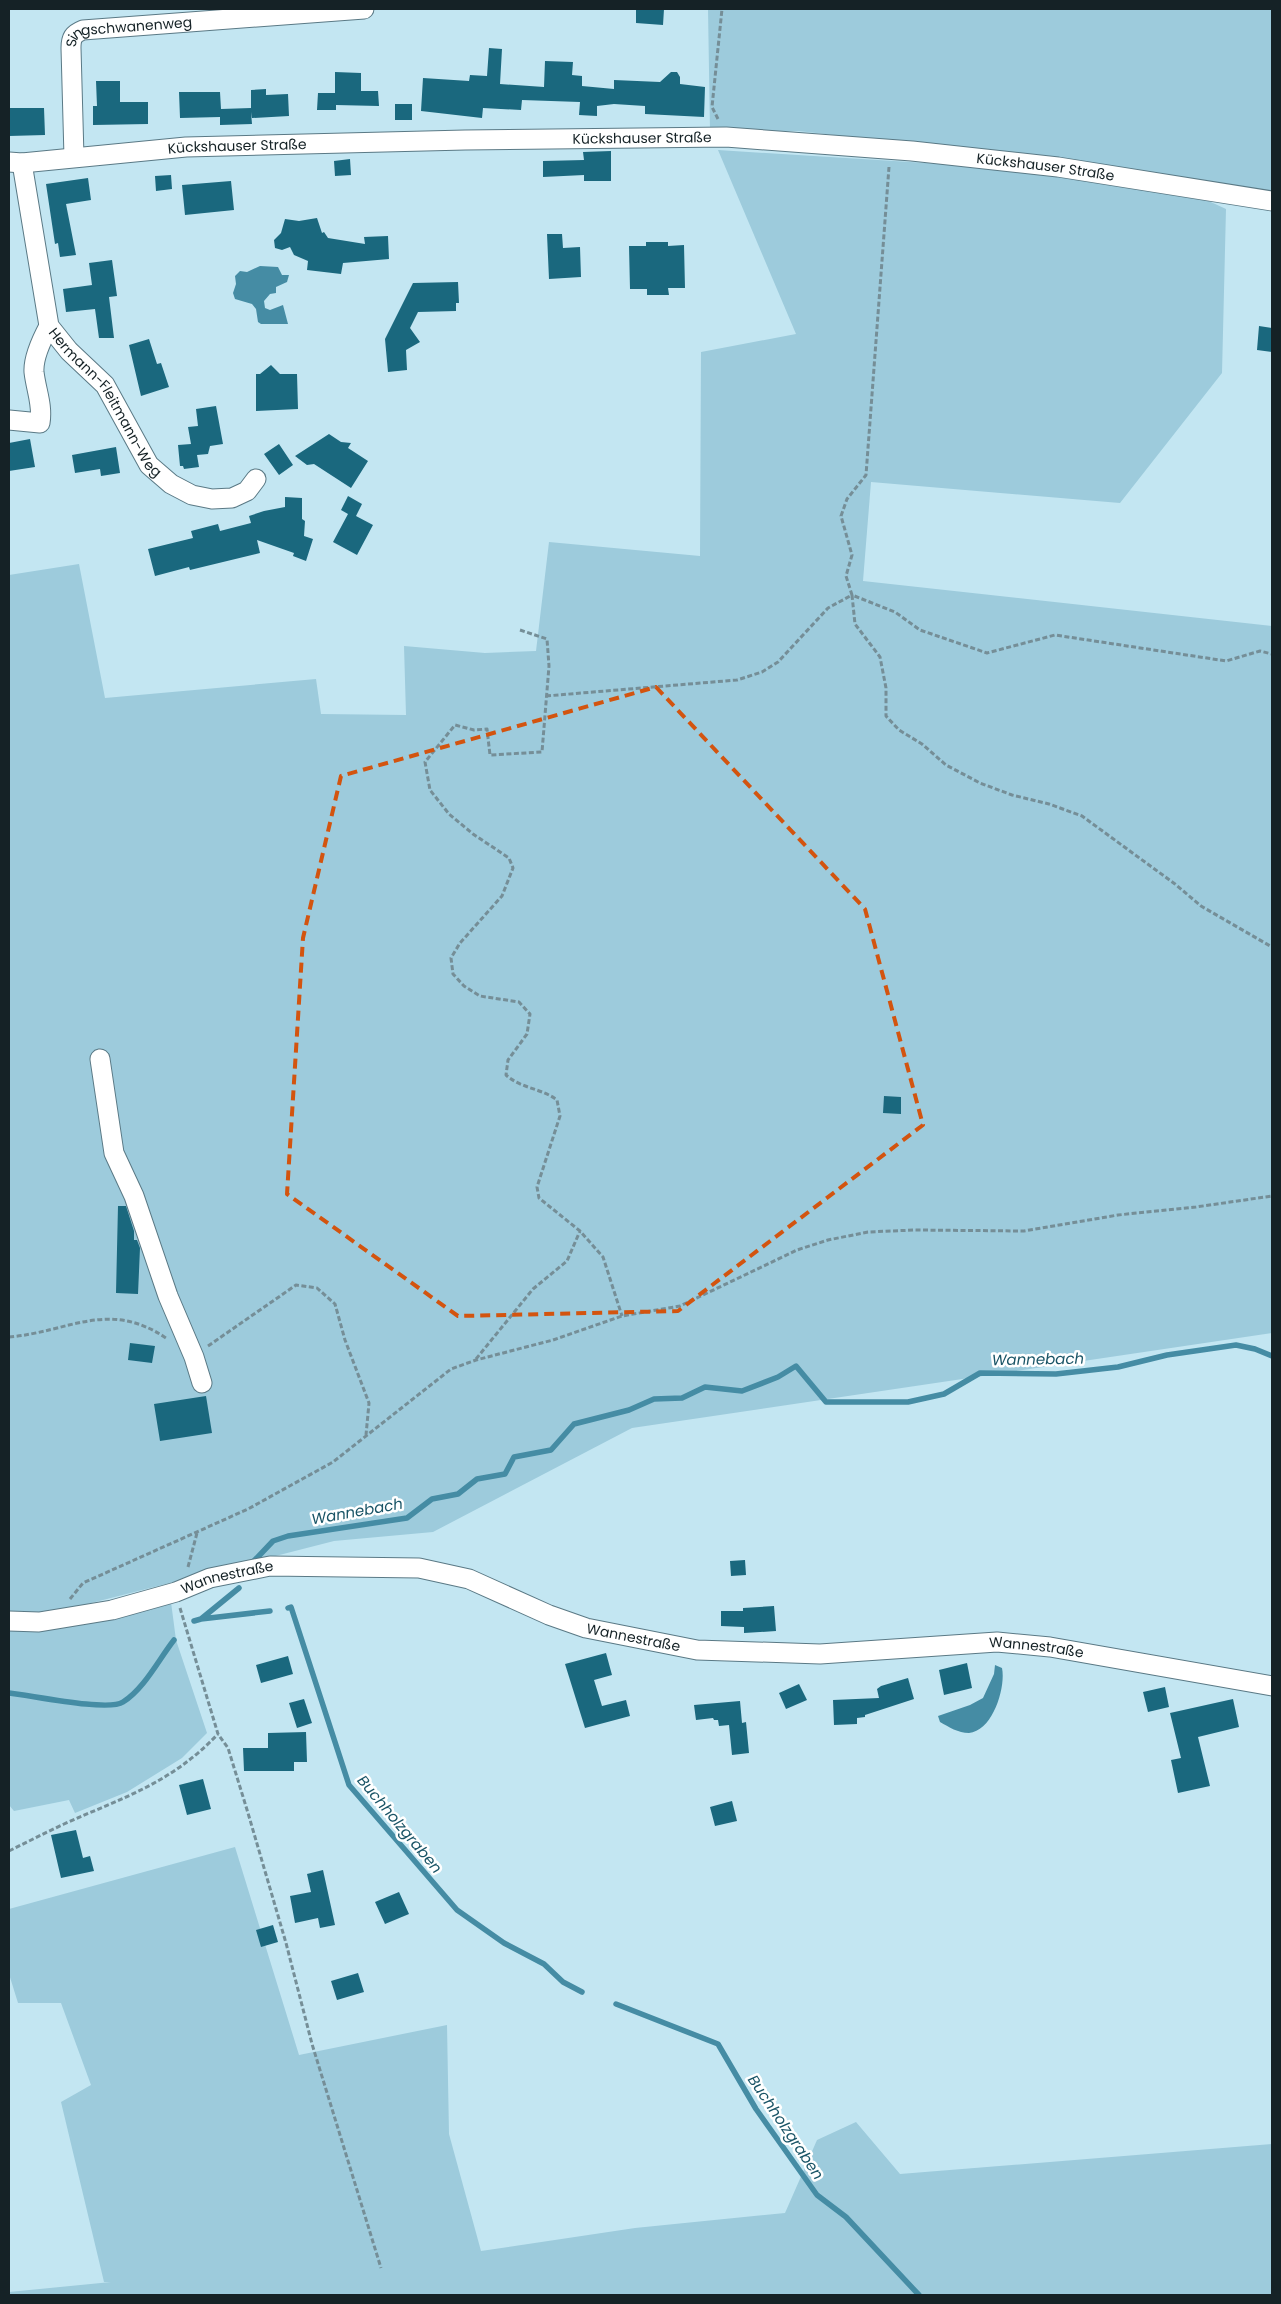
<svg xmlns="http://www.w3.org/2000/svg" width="1281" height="2304" font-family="Poppins,sans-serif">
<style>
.green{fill:#9dcbdc}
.water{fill:#458ca4}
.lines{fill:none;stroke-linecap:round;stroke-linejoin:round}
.stream{stroke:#458ca4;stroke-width:5.5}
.building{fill:#1a687e}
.minor-casing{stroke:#5a7985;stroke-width:21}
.path{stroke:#758e97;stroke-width:3;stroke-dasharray:5 2.5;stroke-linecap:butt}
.minor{stroke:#fff;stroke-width:19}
.marked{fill:none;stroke:#d3540f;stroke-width:4;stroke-dasharray:10 6;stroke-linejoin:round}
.labels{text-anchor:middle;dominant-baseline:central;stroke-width:5;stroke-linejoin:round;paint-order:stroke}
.street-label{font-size:14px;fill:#152226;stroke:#fff}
.water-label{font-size:15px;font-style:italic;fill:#195466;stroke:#fff}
</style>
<rect width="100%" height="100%" fill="#c3e6f2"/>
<path class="green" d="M 708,9 L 1272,9 L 1272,196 L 1200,197 L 1226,209 L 1222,373 L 1120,503 L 871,482 L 863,581 L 1272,626 L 1272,1333 L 632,1428 L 433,1532 L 334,1541 L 56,1612 L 171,1602 L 176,1640 L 207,1733 L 182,1758 L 127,1792 L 75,1813 L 69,1800 L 14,1811 L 9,1805 L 9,575 L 79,564 L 105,698 L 316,679 L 321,714 L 406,715 L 404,646 L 485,653 L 536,651 L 549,542 L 700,556 L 701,352 L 796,334 L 718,150 L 942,164 L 944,147 L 798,131 L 710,131 Z
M 235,1847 L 299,2055 L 447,2025 L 449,2134 L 481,2251 L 635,2228 L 785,2213 L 817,2140 L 856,2122 L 900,2174 L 1272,2144 L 1272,2295 L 9,2295 L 9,2292 L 111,2282 L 104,2282 L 61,2102 L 91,2085 L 61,2003 L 18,2003 L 9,1974 L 9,1909 Z"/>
<path class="water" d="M 260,266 L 278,267 L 282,275 L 289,275 L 287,282 L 276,287 L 276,293 L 270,294 L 264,301 L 265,308 L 270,310 L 283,305 L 288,324 L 261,324 L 258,322 L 256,309 L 252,304 L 235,299 L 233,293 L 236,284 L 235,276 L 240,271 L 247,272 Z
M 995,1665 L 1002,1668 C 1006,1687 993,1731 969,1733 C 958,1733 949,1727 940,1722 L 938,1716 L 970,1705 L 983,1698 L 994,1674 Z"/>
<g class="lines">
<path class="stream" d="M 253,1562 L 273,1541 L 288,1536 L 407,1518 L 432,1499 L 458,1494 L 477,1479 L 505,1474 L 514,1457 L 551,1450 L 574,1424 L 629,1410 L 654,1399 L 682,1398 L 705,1387 L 742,1391 L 778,1377 L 796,1366 L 826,1402 L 908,1402 L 944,1394 L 980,1373 L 1056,1374 L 1118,1367 L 1167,1355 L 1236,1345 L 1255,1349 L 1272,1356
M 288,1608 L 291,1607 L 349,1785 L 457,1910 L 504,1943 L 544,1964 L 563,1982 L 582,1992
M 201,1619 L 270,1611
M 194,1621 L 201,1619 L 239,1588
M 9,1693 C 30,1695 108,1712 123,1702 C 144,1689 159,1659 174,1640
M 616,2004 L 718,2044 L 756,2109 L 817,2195 L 846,2217 L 919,2295"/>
</g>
<path class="building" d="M 636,9 L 664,9 L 663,25 L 636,23 Z
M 489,48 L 502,49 L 500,84 L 544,87 L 545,61 L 573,62 L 572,75 L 582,76 L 582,86 L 614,89 L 614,80 L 660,82 L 671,72 L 677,72 L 680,77 L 680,84 L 705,87 L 704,117 L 645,114 L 645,106 L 614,104 L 597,106 L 597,116 L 579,115 L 580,102 L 522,100 L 521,110 L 483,108 L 482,118 L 421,111 L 423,78 L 469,81 L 470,75 L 487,76 Z
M 335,72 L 361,73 L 361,91 L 378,91 L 379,106 L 336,105 L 336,110 L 317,110 L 318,93 L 335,93 Z
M 96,81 L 120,81 L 120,102 L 148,102 L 148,124 L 93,125 L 93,106 L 97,106 Z
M 266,89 L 266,95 L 288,94 L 289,116 L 252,118 L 251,112 L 252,124 L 220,125 L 220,117 L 180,118 L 179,92 L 220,92 L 221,109 L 251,108 L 251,90 Z
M 395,104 L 412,104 L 412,120 L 395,120 Z
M 9,108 L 44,108 L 45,135 L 9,136 Z
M 611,151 L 611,181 L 584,181 L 584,175 L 543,177 L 543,161 L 584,160 L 583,152 Z
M 350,159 L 351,175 L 335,176 L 334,161 Z
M 171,175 L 172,189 L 156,191 L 155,176 Z
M 88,178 L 91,200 L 66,204 L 76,255 L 60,257 L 58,243 L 55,244 L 46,184 Z
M 231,181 L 234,210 L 185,215 L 182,185 Z
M 317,218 L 322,233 L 324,232 L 328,238 L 365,244 L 364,237 L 388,236 L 389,259 L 343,263 L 341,274 L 307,270 L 308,261 L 294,255 L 290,247 L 282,250 L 275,248 L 274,240 L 281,233 L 285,219 L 299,221 Z
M 547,234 L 562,234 L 563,248 L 580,247 L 581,277 L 549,279 Z
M 646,242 L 668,242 L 668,246 L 684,245 L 685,288 L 668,288 L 669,295 L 647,295 L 647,289 L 630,289 L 629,246 L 646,246 Z
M 112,260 L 117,296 L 109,297 L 114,338 L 99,338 L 95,309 L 66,312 L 63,289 L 92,285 L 89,263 Z
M 458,282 L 459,303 L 456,303 L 456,311 L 418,312 L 410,328 L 420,342 L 406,350 L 407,370 L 388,372 L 385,339 L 413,283 Z
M 1259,326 L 1272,328 L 1272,352 L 1257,350 Z
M 149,339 L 157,364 L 161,363 L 169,387 L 141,396 L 129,345 Z
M 271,365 L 280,374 L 297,374 L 298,409 L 256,411 L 256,374 L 260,374 Z
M 216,406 L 223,444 L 210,446 L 208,454 L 197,455 L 199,467 L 184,469 L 183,466 L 180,466 L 178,445 L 191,444 L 188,427 L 198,426 L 196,409 Z
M 329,434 L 341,442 L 351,443 L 348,448 L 368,461 L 351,488 L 314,464 L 307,465 L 295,456 Z
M 30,439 L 35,467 L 9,471 L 9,443 Z
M 279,444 L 293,465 L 279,475 L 264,454 Z
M 116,447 L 120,473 L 101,476 L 100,469 L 75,473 L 72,455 Z
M 348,496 L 362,504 L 356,516 L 373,525 L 357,555 L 333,542 L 348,514 L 341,510 Z
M 285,497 L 302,498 L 302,519 L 305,521 L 304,536 L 313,539 L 306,561 L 293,556 L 294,553 L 257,540 L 260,553 L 190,570 L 189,567 L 155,576 L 148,549 L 193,538 L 191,531 L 218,524 L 220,531 L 251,523 L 249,516 L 264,511 L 285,507 Z
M 884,1096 L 901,1097 L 901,1114 L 883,1113 Z
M 118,1206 L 126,1206 L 134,1231 L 134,1240 L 137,1240 L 140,1248 L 138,1294 L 116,1293 Z
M 130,1343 L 155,1346 L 152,1363 L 128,1360 Z
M 206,1396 L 212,1433 L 160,1441 L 154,1404 Z
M 745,1560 L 746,1575 L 731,1576 L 730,1561 Z
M 774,1606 L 776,1631 L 744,1633 L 744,1627 L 721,1626 L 721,1611 L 743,1611 L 743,1608 Z
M 606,1653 L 612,1675 L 594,1680 L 602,1706 L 626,1700 L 630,1716 L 585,1728 L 565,1664 Z
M 288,1656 L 293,1674 L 261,1683 L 256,1665 Z
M 967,1663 L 972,1688 L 944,1695 L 939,1670 Z
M 908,1678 L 914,1699 L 865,1715 L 865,1717 L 857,1718 L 857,1724 L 834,1725 L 833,1700 L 879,1698 L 877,1689 L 881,1686 Z
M 799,1684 L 807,1700 L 786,1709 L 779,1693 Z
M 1165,1687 L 1169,1707 L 1148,1712 L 1143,1692 Z
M 304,1699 L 312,1723 L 297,1728 L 289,1703 Z
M 1233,1699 L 1239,1727 L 1198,1737 L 1210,1786 L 1178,1793 L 1171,1760 L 1181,1758 L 1170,1713 Z
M 740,1701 L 742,1723 L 746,1722 L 749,1753 L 732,1755 L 729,1725 L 719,1726 L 718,1720 L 714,1720 L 713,1718 L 696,1720 L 694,1705 Z
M 306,1732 L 307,1762 L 294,1762 L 294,1771 L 244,1771 L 243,1748 L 268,1748 L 268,1733 Z
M 203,1779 L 211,1809 L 187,1815 L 179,1785 Z
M 732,1801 L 737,1821 L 715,1826 L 710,1807 Z
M 76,1830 L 83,1858 L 90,1856 L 94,1871 L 61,1878 L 51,1835 Z
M 323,1870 L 335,1925 L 320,1928 L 318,1918 L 295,1923 L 290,1896 L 311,1892 L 307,1874 Z
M 399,1892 L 409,1914 L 385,1924 L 375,1902 Z
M 273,1925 L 278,1942 L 261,1947 L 256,1930 Z
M 358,1973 L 364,1992 L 337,2000 L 331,1981 Z"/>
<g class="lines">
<g class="minor-casing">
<g id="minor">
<path id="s1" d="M 74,157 L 71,48 C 71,38 73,34 83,30 L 364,9"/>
<path id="s2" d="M 9,162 L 22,163 L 186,147 L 465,140 L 726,137 L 912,151 L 1058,167 L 1272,201"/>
<path id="s3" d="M 22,163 L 49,326 L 69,351 L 105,385 L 149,465 L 171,484 L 192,495 L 212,499 L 232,498 L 247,491 L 256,479"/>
<path d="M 9,420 L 40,423 C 43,405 36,390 34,372 C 33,357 42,339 49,326"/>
<path d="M 100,1059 L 114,1153 L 134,1196 L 168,1296 L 194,1357 L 202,1383"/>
<path id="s4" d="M 9,1621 L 39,1622 L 112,1610 L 176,1592 L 210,1578 L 270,1566 L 419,1568 L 469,1579 L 549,1615 L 586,1628 L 697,1650 L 820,1654 L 997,1642 L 1050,1647 L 1272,1686"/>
</g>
</g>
<path class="path" d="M 718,119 L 712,107 L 722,9
M 889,167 L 866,475 L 847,499 L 841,516 L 852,555 L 846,576 L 852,595 L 895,612 L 920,630 L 987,653 L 1055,635 L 1226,661 L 1260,651 L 1272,654
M 520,630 L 547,639 L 549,666 L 542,752 L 490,755 L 487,729 L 474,730 L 455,725 L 425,762 L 430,790 L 449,814 L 473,834 L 509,858 L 513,868 L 502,896 L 460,943 L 451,958 L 453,974 L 464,986 L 480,996 L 519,1002 L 530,1014 L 527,1034 L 508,1060 L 506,1075 C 522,1089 541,1088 557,1100 L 560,1116 L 537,1187 L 539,1198 L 580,1231 L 603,1257 L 622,1316
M 546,696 L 737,680 L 762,672 L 778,662 L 828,608 L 852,595 L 855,624 L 880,657 L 886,688 L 886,716 L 899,730 L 922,744 L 946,765 L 980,783 L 1012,795 L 1049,804 L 1082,816 L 1175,884 L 1201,906 L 1272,947
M 9,1337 C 69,1332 108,1299 166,1338
M 208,1346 L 296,1285 L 317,1288 L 335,1304 L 345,1340 L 369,1403 L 366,1435
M 476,1359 L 533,1289 L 567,1261 L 580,1231
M 188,1567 L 197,1533
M 70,1599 L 83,1583 L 248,1509 L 333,1462 L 451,1369 L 476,1360 L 553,1340 L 622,1316 L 680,1306 L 797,1250 L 828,1240 L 868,1232 L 915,1230 L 1024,1231 L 1118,1215 L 1196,1207 L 1272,1196
M 180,1608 L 218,1734 L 228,1748 L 248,1813 L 286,1943 L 312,2044 L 381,2268
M 9,1851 C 27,1842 45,1833 64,1824 C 124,1797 170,1784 218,1734"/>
<use href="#minor" class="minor"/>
</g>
<path class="marked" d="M 656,687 L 865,909 L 923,1125 L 678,1311 L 458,1316 L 287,1194 L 303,938 L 341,776 Z"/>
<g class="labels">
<g class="street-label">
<text stroke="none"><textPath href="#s1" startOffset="176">Singschwanenweg</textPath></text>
<text stroke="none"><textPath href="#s2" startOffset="634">Kückshauser Straße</textPath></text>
<text stroke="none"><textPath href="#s2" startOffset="229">Kückshauser Straße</textPath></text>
<text stroke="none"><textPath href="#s2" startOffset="1039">Kückshauser Straße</textPath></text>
<text stroke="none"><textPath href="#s3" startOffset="261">Hermann-Fleitmann-Weg</textPath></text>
<text stroke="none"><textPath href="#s4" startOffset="224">Wannestraße</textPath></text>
<text stroke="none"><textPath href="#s4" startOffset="644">Wannestraße</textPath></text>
<text stroke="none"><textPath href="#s4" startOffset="1049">Wannestraße</textPath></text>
</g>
<g class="water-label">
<text transform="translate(1038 1359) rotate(-1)">Wannebach</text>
<text transform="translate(357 1511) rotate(-10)">Wannebach</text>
<text transform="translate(400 1824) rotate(50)">Buchholzgraben</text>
<text transform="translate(786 2127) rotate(56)">Buchholzgraben</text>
</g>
</g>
<rect width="1281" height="2304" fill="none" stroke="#152226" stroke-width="20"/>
</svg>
